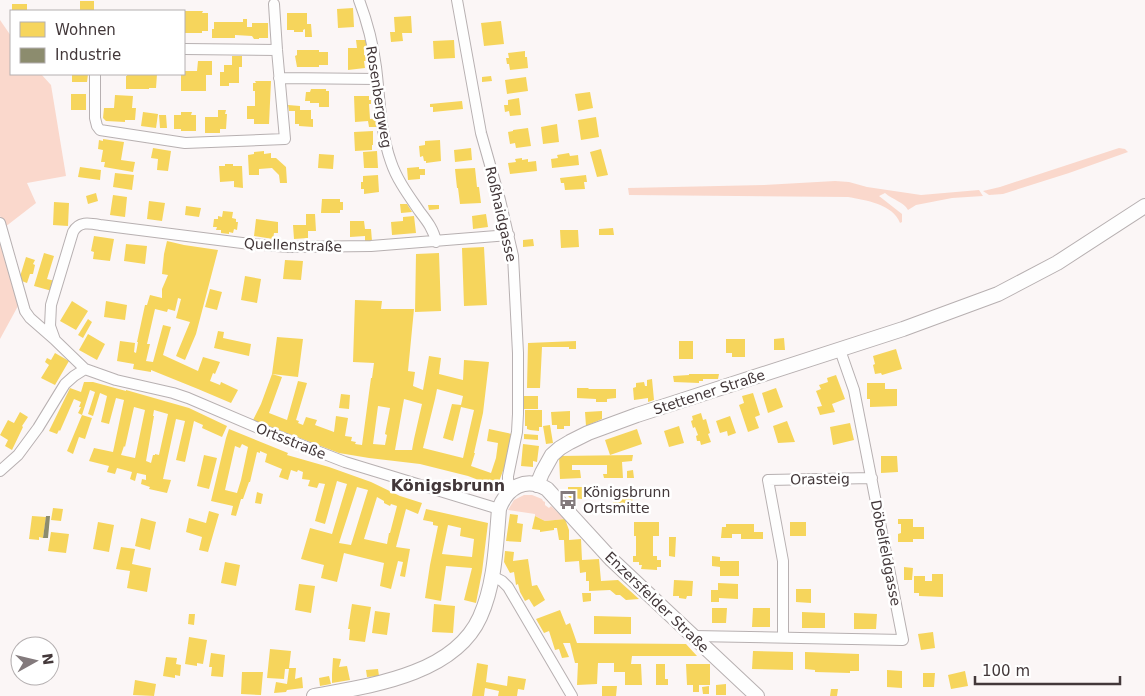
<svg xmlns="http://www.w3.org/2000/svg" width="1145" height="696" font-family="'DejaVu Sans',sans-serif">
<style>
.green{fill:#fad8cc}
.homes{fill:#f6d55c;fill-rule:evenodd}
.industry{fill:#8c8c6e}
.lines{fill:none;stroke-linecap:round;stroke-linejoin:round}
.street-casing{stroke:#b7b0b1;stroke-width:12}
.secondary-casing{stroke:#b7b0b1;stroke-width:16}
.street{stroke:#fefefe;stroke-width:10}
.secondary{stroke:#fefefe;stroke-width:14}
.labels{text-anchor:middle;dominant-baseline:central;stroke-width:5;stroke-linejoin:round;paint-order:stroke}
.street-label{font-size:14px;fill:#43383a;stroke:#fff}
.poi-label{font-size:14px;fill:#43383a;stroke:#fff;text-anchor:start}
.quarter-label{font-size:16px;font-weight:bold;fill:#43383a;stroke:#fff}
</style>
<rect width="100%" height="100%" fill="#fbf6f6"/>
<path class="green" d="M 0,20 L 11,36 L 11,74 L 41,74 L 51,85 L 66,176 L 27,183 L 36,203 L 5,227 L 0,216 Z
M 1119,148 L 1125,149 L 1128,152 L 1069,173 L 1003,194 L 989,195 L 983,191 L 1000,187 Z
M 835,181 L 849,182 L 867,187 L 921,195 L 979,190 L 983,196 L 952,198 L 916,205 L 908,210 C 904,202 893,200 885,193 L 879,196 L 902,214 L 902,222 L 900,223 C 893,204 865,200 848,197 L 629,195 L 628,188 L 764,185 Z
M 0,234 L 18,306 L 0,339 Z
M 524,495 L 532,495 L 542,499 L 543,501 L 545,502 L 545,505 L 549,508 L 551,506 L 565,519 L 545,521 L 535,516 L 535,514 L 508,510 L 514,500 Z"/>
<path class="homes" d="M 80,1 L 94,1 L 94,11 L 80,11 Z
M 12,4 L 27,4 L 27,11 L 12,11 Z
M 353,8 L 354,27 L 338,28 L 337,9 Z
M 184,11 L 203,11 L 202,13 L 208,13 L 208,31 L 202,31 L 202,33 L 184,33 Z
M 287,13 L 307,13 L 307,24 L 311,24 L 312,37 L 305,37 L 305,29 L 303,30 L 303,32 L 294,32 L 294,30 L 287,30 Z
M 411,16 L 412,33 L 402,33 L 403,41 L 391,42 L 390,32 L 395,32 L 394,17 Z
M 243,19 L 247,19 L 247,27 L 252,27 L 252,23 L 268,23 L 268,38 L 259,38 L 259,39 L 254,39 L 252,36 L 235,35 L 235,38 L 212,38 L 212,29 L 214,29 L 214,22 L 243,22 Z
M 501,21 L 504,44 L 484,46 L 481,23 Z
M 356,40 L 366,40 L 366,48 L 364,48 L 364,55 L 366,55 L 366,61 L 364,61 L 365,68 L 348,70 L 348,48 L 357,48 Z
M 454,40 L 455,58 L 434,59 L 433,41 Z
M 297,50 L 319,50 L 319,52 L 328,52 L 328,65 L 319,65 L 319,67 L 297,67 L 295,56 L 297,55 Z
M 525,51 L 525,57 L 527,57 L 528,68 L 510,70 L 509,64 L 507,64 L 506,58 L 509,58 L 508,53 Z
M 232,56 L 242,56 L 242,67 L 239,67 L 239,83 L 229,83 L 229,86 L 220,86 L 220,72 L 224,72 L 224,65 L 232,65 Z
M 198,61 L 212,61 L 212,75 L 206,75 L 206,91 L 181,91 L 181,74 L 184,74 L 184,71 L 197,71 Z
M 72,74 L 88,74 L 87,82 L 72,82 Z
M 127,74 L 157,74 L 156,88 L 149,88 L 149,89 L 126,89 L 126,76 L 127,76 Z
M 491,76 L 492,81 L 482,82 L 482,77 Z
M 526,77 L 528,91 L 507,94 L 505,80 Z
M 255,81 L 271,81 L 269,124 L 254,124 L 254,119 L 247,119 L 247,106 L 255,106 L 255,91 L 253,91 L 253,83 L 256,83 Z
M 311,89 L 326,89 L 326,91 L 329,91 L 329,107 L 319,107 L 319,103 L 310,103 L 310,101 L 305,101 L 306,92 L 310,92 Z
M 590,92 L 593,108 L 578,111 L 575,94 Z
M 71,94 L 86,94 L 86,110 L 71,110 Z
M 115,95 L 133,96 L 132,108 L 136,108 L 135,120 L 125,120 L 125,122 L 106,121 L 103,118 L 104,108 L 114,108 Z
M 354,96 L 369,96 L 369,100 L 371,100 L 371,104 L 369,104 L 370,119 L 378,118 L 378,127 L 369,127 L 368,121 L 355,122 Z
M 519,98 L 521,115 L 510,116 L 509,111 L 505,112 L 504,105 L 508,105 L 508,100 Z
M 462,101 L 463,109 L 433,112 L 433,107 L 430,107 L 430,104 Z
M 288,105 L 300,106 L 300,110 L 311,110 L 311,119 L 313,119 L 313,127 L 299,126 L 299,124 L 295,124 L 295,111 L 289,111 Z
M 218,110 L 226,110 L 225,114 L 227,114 L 226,129 L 220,129 L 220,133 L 205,133 L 205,117 L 218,117 Z
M 143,112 L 158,114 L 156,128 L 141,126 Z
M 181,112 L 192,112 L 191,115 L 196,115 L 196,131 L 181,131 L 181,129 L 174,129 L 174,115 L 181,115 Z
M 159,115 L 166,115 L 167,128 L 160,128 Z
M 596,117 L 599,137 L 581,140 L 578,120 Z
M 557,124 L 559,142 L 543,144 L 541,127 Z
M 528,128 L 531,146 L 516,148 L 515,143 L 510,144 L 508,132 L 513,131 L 513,130 Z
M 373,131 L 373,145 L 372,145 L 372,150 L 355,151 L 354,132 Z
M 103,139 L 124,142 L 121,160 L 135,162 L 133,172 L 104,167 L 105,162 L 101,162 L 103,150 L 98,149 L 99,140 L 103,141 Z
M 440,140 L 441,161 L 426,163 L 426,161 L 424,161 L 423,156 L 420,157 L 419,146 L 425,145 L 425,141 Z
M 153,148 L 171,151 L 168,171 L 157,170 L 158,159 L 151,158 Z
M 471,148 L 472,160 L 455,162 L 454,150 Z
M 601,149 L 608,175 L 597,177 L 590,152 Z
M 264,151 L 264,154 L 271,153 L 271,158 L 276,158 L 286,167 L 287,183 L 280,183 L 279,175 L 272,168 L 259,169 L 259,175 L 249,175 L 248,155 L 254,154 L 254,152 Z
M 377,151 L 378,168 L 364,168 L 363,152 Z
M 569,153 L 570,156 L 578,155 L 579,165 L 552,168 L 551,159 L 558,158 L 557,155 Z
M 319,154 L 334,155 L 333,169 L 318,168 Z
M 522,158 L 522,160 L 528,159 L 528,162 L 536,161 L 537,171 L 510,174 L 508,163 L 516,162 L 515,159 Z
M 225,164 L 233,164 L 233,166 L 242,166 L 243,188 L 234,187 L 234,181 L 220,182 L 219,166 L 225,166 Z
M 80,167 L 101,170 L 100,180 L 78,177 Z
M 419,167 L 419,169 L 425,169 L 425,175 L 420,175 L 420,179 L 408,180 L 407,168 Z
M 475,168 L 477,187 L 479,187 L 481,203 L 460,204 L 458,188 L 457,188 L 455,169 Z
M 115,173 L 134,175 L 132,190 L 113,187 Z
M 378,175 L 379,192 L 364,194 L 364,189 L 361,189 L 361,182 L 363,182 L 363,176 Z
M 586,175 L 587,182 L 584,182 L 585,189 L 565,190 L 564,183 L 561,183 L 560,178 Z
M 96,193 L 98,201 L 88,204 L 86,196 Z
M 113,195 L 127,197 L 125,217 L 110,215 Z
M 322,199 L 340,199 L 340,202 L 343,202 L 343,210 L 340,210 L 340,213 L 321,213 Z
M 149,201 L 165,203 L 162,221 L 147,219 Z
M 54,202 L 69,203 L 68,226 L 53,225 Z
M 400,204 L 407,204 L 412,212 L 401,213 Z
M 428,205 L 439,205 L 439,209 L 429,210 Z
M 186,206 L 201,208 L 199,217 L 185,215 Z
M 223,211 L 233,212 L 232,218 L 236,219 L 236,222 L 238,222 L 237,230 L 234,229 L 233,233 L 229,232 L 229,234 L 221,233 L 221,230 L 216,230 L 217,227 L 213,227 L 214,219 L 218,219 L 218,216 L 222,217 Z
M 306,214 L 315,214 L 316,231 L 308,231 L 308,238 L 294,239 L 293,225 L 306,225 Z
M 486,214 L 488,227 L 473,229 L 472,216 Z
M 414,216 L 416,233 L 392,235 L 391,222 L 403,221 L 403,217 Z
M 256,219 L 278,222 L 278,233 L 274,233 L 273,239 L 254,236 Z
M 350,221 L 364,221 L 365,229 L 371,229 L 372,241 L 365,241 L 365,236 L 350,237 Z
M 613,228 L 614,235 L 599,235 L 599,229 Z
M 560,230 L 578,230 L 579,247 L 561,248 Z
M 94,236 L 114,239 L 110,261 L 93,259 L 94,252 L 91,251 Z
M 533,239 L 534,246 L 523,247 L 523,240 Z
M 167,241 L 184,245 L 218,250 L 196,334 L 185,360 L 176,356 L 190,322 L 176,318 L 181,299 L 178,298 L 175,311 L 168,309 L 167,312 L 155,309 L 147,344 L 150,344 L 146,361 L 153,362 L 163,325 L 171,327 L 163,355 L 198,371 L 203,357 L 220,362 L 215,374 L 213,373 L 210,381 L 220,385 L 221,382 L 238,390 L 231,403 L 198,389 L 151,370 L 151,372 L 133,369 L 134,364 L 117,361 L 120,341 L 135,343 L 134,352 L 136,353 L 138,342 L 137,342 L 145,305 L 147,305 L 150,295 L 162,298 L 162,289 L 168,275 L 162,274 L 164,254 Z
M 126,244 L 147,246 L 145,264 L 124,261 Z
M 484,247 L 487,305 L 464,306 L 462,248 Z
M 44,253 L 54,256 L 47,279 L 55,281 L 52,291 L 34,286 Z
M 439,253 L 441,311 L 415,312 L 416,254 Z
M 26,257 L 35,260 L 33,264 L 35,265 L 33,274 L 30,274 L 27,283 L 19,280 Z
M 285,260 L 303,261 L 301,280 L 283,279 Z
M 245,276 L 261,279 L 257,303 L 241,300 Z
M 210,289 L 222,292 L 217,310 L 205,307 Z
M 355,300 L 382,301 L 381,309 L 414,309 L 408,371 L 415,372 L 413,386 L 423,390 L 429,356 L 441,358 L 439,374 L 463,380 L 464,360 L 489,362 L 483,413 L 474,453 L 475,453 L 471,466 L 491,473 L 496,458 L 498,443 L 487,441 L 489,429 L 512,434 L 507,460 L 497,487 L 468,476 L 420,464 L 369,458 L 339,453 L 253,420 L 261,404 L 272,374 L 277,337 L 303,339 L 298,377 L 272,374 L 282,377 L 269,413 L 287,420 L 298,381 L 307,383 L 296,420 L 299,421 L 298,423 L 303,425 L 306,417 L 317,420 L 315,425 L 334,432 L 336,416 L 348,418 L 345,436 L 352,437 L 351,441 L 356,442 L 355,444 L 362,445 L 371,378 L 372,378 L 374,363 L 353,362 ZM 437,389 L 463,396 L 461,405 L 452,404 L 443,438 L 453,441 L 461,407 L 474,410 L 463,458 L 423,448 L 435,399 ZM 404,399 L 422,404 L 414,439 L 412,450 L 395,450 ZM 378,406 L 390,408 L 385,434 L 387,435 L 385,445 L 373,444 Z
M 72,301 L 88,311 L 76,330 L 60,321 Z
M 106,301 L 127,305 L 125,320 L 104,317 Z
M 88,319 L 92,322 L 83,338 L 78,335 Z
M 218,331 L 224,332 L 223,338 L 251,344 L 249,356 L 214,348 Z
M 88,334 L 105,344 L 97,360 L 79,350 Z
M 784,338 L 785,350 L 774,350 L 774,339 Z
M 726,339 L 745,339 L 745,357 L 732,357 L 732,353 L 726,353 Z
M 576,341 L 576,349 L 569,349 L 569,347 L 542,347 L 540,388 L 527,388 L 528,343 Z
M 679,341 L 693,341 L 693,359 L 679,359 Z
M 896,349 L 902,369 L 882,375 L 881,373 L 875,374 L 873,365 L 875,364 L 873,356 Z
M 55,353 L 69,361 L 55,385 L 41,378 L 49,365 L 45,362 L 47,358 L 51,360 Z
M 689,374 L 719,374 L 718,379 L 703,379 L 703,381 L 699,381 L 699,383 L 674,382 L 673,376 L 689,375 Z
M 836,375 L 845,399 L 832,404 L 835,412 L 820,415 L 817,407 L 822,406 L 816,391 L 821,389 L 819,385 L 828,382 L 827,378 Z
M 652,379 L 654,400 L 648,402 L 648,398 L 634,400 L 633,388 L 636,387 L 636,383 L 644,382 L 645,386 L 647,386 L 647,380 Z
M 84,382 L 93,382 L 126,391 L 126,390 L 189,408 L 227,426 L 222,437 L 202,428 L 203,425 L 194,421 L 185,462 L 176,460 L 185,421 L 176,419 L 163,479 L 171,480 L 167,493 L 149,489 L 150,487 L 141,484 L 142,479 L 146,480 L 146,475 L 137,473 L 135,481 L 130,479 L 132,472 L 117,468 L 115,474 L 107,472 L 109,466 L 89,461 L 94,448 L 113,452 L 124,400 L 116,398 L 109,424 L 101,422 L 107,396 L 100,393 L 93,416 L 88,414 L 95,392 L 90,390 L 82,415 L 78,413 L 81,407 L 79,407 L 81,402 L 74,399 L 60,431 L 59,430 L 57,434 L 49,431 L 70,388 L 81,392 ZM 134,407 L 145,410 L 135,458 L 121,455 L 124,446 L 125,447 ZM 154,410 L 168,414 L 159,455 L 155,454 L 155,455 L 153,455 L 151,463 L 146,461 L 154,416 L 153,416 Z
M 867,383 L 885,383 L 885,389 L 897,389 L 897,406 L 870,407 L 870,399 L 867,399 Z
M 577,388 L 588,388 L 589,389 L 616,389 L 616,398 L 607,399 L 607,402 L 596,402 L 596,399 L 577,398 Z
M 776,388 L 783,407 L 768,413 L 762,393 Z
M 753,393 L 760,415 L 755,417 L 759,428 L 748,432 L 739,405 L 744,403 L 742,396 Z
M 341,394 L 350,395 L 349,409 L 339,408 Z
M 524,396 L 538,396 L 538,409 L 524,409 Z
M 525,410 L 542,410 L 542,427 L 539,427 L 539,431 L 530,430 L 527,429 L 527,426 L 525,426 Z
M 570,411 L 570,426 L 564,426 L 564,429 L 557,429 L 557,425 L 552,425 L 551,412 Z
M 602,411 L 602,419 L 586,426 L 585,412 Z
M 20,412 L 28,417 L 22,426 L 23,427 L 12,450 L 5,446 L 8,440 L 0,435 L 8,420 L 14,423 Z
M 701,413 L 703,420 L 706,419 L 710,433 L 708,434 L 711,442 L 701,445 L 700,441 L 697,441 L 696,436 L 698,435 L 695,427 L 693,428 L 691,421 L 693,420 L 692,416 Z
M 82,415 L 92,418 L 85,439 L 79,437 L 73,454 L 67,451 Z
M 730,416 L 736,433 L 728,436 L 727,431 L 720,433 L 716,421 Z
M 787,421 L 795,442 L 778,443 L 773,426 Z
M 850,423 L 854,440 L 833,445 L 830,427 Z
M 550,425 L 553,443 L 546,444 L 543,426 Z
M 679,426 L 684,443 L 669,447 L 664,431 Z
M 229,429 L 288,453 L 287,455 L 329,467 L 371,482 L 400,496 L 422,503 L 418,514 L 406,509 L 396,547 L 410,549 L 405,577 L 400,576 L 403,562 L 398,561 L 391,589 L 380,586 L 384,563 L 344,553 L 337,582 L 321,578 L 324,565 L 301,559 L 310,528 L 332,534 L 347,484 L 337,481 L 325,524 L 315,521 L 325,484 L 319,483 L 317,488 L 308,486 L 310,480 L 302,479 L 303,472 L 298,470 L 297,472 L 291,470 L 288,480 L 279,477 L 282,469 L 265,462 L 267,454 L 260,451 L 260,453 L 257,452 L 250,482 L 249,482 L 243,499 L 241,499 L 236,516 L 231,515 L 233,506 L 211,501 L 226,438 ZM 242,444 L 248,447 L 241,480 L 237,493 L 225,490 L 235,446 L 240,448 ZM 357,487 L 368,490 L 351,545 L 339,543 ZM 377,497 L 384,501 L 384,503 L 390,506 L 391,504 L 397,506 L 390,533 L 389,533 L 387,544 L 364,539 Z
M 637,429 L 642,444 L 610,455 L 605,440 Z
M 524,434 L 538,435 L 538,440 L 524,439 Z
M 523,444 L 539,446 L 537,462 L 533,461 L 533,467 L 521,466 Z
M 204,455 L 217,458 L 209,489 L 197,486 Z
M 633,455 L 632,461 L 622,462 L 623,478 L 604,478 L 603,474 L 607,474 L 607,465 L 572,465 L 572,470 L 580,470 L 581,478 L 560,479 L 559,456 Z
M 881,456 L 897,456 L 898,472 L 881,473 Z
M 633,470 L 634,478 L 627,478 L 627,471 Z
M 568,487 L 582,487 L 582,499 L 570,498 L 568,496 Z
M 614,491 L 633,491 L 632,513 L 613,512 Z
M 257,492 L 263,494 L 261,504 L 255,503 Z
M 53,508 L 63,509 L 61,521 L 51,520 Z
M 426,509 L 488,523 L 482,572 L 476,603 L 464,600 L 472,568 L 446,566 L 441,601 L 425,598 L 430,565 L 438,526 L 433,525 L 433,522 L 423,520 ZM 448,525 L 461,528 L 460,536 L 474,539 L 472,557 L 442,554 Z
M 209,511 L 219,514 L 208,552 L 199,550 L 202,537 L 186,532 L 189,518 L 206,523 Z
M 510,514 L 518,515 L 517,523 L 523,524 L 521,542 L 506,541 Z
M 32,516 L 46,517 L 43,538 L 39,537 L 39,540 L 29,539 Z
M 535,516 L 545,521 L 565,519 L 569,530 L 569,540 L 581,539 L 582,560 L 599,559 L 601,581 L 618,580 L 639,599 L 626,600 L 620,595 L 616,595 L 610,590 L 589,591 L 589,581 L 586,581 L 586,572 L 580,573 L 579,561 L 565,562 L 564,540 L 559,540 L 557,528 L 554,528 L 554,530 L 540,532 L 540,530 L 532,529 Z
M 141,518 L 156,522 L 150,550 L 135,546 Z
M 898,519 L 913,519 L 913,527 L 924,527 L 924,539 L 913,539 L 913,542 L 898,542 L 898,534 L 901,533 L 901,524 L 898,524 Z
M 98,522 L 114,525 L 109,552 L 93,549 Z
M 634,522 L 659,522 L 659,536 L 653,536 L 653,556 L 657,556 L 657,560 L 661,560 L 661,567 L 657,567 L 657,570 L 641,569 L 642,565 L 639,565 L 639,562 L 633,562 L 633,556 L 636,556 L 636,536 L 634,536 Z
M 790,522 L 806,522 L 806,536 L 790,536 Z
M 726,524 L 754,524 L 754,532 L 763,532 L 763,539 L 741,539 L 741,534 L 732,534 L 732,538 L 721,538 L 722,527 L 726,527 Z
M 51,532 L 69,534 L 66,553 L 48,551 Z
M 669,537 L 676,537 L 675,557 L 669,556 Z
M 121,547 L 135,549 L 132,564 L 151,568 L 147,592 L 127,588 L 130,571 L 116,569 Z
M 505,551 L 514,552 L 513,561 L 528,559 L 532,586 L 537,585 L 545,600 L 534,607 L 529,599 L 525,601 L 520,592 L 518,584 L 516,585 L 514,572 L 510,573 L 504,562 Z
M 712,556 L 720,557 L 720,561 L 739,561 L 739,576 L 720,576 L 720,567 L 712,566 Z
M 225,562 L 240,565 L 236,586 L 221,583 Z
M 904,567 L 913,568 L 912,580 L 904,580 Z
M 932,574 L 943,574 L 943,597 L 919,596 L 919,593 L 914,593 L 914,576 L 925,576 L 925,581 L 932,581 Z
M 674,580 L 693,581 L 692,596 L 687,596 L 686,599 L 679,598 L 679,596 L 673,596 Z
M 718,583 L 738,584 L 738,599 L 719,598 L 719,602 L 711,602 L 711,590 L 718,590 Z
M 299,584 L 315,586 L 311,613 L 295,610 Z
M 796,589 L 811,589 L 811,603 L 796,602 Z
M 582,593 L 591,593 L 591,601 L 583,602 Z
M 352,604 L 371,607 L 365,642 L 349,640 L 350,629 L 348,629 Z
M 434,604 L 455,606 L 453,633 L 432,632 Z
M 712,608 L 727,608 L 726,623 L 712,623 Z
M 753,608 L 770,608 L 770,627 L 752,627 Z
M 560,610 L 566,625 L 570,623 L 577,643 L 686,644 L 697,656 L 632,656 L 631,664 L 641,664 L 642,685 L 625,685 L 625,672 L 614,672 L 614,663 L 598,663 L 597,684 L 577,685 L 578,663 L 575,663 L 570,643 L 563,643 L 569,657 L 562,658 L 559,649 L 555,650 L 549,631 L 544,633 L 536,619 Z
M 375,611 L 390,613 L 387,635 L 372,633 Z
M 802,612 L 825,613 L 825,628 L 802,628 Z
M 854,613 L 877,614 L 876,629 L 854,629 Z
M 189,614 L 195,614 L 194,625 L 188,624 Z
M 594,616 L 631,617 L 631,634 L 594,634 Z
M 933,632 L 935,648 L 921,650 L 918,634 Z
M 189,637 L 207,640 L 203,664 L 197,663 L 197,666 L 185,664 Z
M 270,649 L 291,651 L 289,668 L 296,668 L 295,679 L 302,677 L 303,688 L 287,690 L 286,692 L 274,693 L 276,682 L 287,684 L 289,669 L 285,669 L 284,679 L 267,678 Z
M 753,651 L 793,652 L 793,670 L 752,669 Z
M 805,652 L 859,654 L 859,671 L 850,671 L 850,673 L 815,672 L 815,670 L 805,669 Z
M 211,653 L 225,655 L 223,677 L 211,676 L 212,667 L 209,667 Z
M 166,657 L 177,658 L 176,664 L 181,665 L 180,676 L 175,675 L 175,678 L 163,676 Z
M 333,658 L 341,659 L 339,667 L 347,666 L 350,680 L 332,683 L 332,674 Z
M 477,663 L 488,665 L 486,682 L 507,686 L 508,676 L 526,679 L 524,690 L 518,689 L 517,696 L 498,696 L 499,691 L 485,688 L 484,696 L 472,696 Z
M 656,664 L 665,664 L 665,679 L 668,679 L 668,685 L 656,685 Z
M 686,664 L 710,664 L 710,685 L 699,685 L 699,692 L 693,692 L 693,685 L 687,685 Z
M 378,669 L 379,676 L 367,677 L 366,670 Z
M 887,670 L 902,671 L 902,688 L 887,687 Z
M 965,671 L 968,686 L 951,689 L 948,675 Z
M 242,672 L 263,672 L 261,695 L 241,694 Z
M 923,673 L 935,673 L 934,687 L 923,687 Z
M 329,676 L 331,684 L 320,686 L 319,678 Z
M 135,680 L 156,684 L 154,696 L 133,695 Z
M 726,684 L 726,695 L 716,695 L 716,685 Z
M 602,686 L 617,686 L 616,696 L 602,696 Z
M 709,686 L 709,694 L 703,694 L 702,687 Z
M 831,689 L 838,689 L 837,696 L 830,696 Z"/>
<path class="industry" d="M 46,516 L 50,516 L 48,538 L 43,538 Z"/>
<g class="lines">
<g class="street-casing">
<path id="street" d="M 359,0 C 367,21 373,44 376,67 C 380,99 380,131 391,162 C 397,180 409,196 420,212 C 427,221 434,230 436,242
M 457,0 L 481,133 L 500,200 L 513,256 L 518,353 L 518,414 L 517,432 L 508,476 L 508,481 L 513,488
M 184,49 L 277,50
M 95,74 L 95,118 L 97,126 L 100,130 L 185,143 L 285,139 L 277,50 L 274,4
M 279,78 L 377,79
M 0,223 L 25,311 L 30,318 L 54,339
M 0,471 L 18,455 L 38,428 L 65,384 L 74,376 L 85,369
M 499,509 L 345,462 L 263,430 L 188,398 L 173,393 L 116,380 L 85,369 L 55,340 L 50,326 L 51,305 L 73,232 C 79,221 89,223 100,225 L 250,244 L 289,247 L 371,246 L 509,235
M 492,576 L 502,581 L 508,587 L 572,696
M 693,636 L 903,640 L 854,390 L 840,350
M 783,638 L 783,561 L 768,480 L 872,478"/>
</g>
<g class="secondary-casing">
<path id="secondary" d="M 537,485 L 542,473 L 552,455 L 560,448 L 570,442 L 588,433 L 637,415 L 903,329 L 998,294 L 1057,263 L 1145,206
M 314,696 C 369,686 454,675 480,617 C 495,584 496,545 499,509 C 507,487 526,476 547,489 L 612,560 L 757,696"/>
</g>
<use href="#street" class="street"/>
<use href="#secondary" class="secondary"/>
</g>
<defs>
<g id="bus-bare" transform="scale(1.5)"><path d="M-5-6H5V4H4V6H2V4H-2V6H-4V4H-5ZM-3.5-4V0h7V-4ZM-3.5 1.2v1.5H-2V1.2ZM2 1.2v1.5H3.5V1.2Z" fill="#837a7c" stroke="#fff" stroke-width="2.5" paint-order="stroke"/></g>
</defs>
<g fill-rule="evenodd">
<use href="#bus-bare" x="568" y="500"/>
</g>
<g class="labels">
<g class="street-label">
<text transform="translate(379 97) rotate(81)">Rosenbergweg</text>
<text transform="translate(501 214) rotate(77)">Roßhaidgasse</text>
<text transform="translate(293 245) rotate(2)">Quellenstraße</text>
<text transform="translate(709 392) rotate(-18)">Stettener Straße</text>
<text transform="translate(291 441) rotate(22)">Ortsstraße</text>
<text transform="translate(820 479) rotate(-1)">Orasteig</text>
<text transform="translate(886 553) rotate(79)">Döbelfeldgasse</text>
<text transform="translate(657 602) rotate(44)">Enzersfelder Straße</text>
</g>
<g class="poi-label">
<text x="583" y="492">Königsbrunn<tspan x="583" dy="16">Ortsmitte</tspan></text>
</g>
<g class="quarter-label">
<text x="448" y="485">Königsbrunn</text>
</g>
</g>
<rect x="10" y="10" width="175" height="65" fill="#ffffff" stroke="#b4afb0"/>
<rect x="20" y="22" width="25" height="15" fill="#f6d55c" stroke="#b4afb0"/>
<text x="55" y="35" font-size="15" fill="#43383a">Wohnen</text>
<rect x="20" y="48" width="25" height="15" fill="#8c8c6e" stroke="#b4afb0"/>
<text x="55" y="60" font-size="15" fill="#43383a">Industrie</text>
<g transform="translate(35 661) rotate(82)"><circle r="24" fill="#ffffff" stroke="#b4afb0"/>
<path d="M0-4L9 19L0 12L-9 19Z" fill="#837a7c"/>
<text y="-8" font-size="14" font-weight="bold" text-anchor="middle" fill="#43383a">N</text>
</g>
<path d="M975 676v8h145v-8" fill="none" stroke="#43383a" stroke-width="2.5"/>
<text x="982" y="676" font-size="15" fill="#43383a" stroke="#ffffff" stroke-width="4" paint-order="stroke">100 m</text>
</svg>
